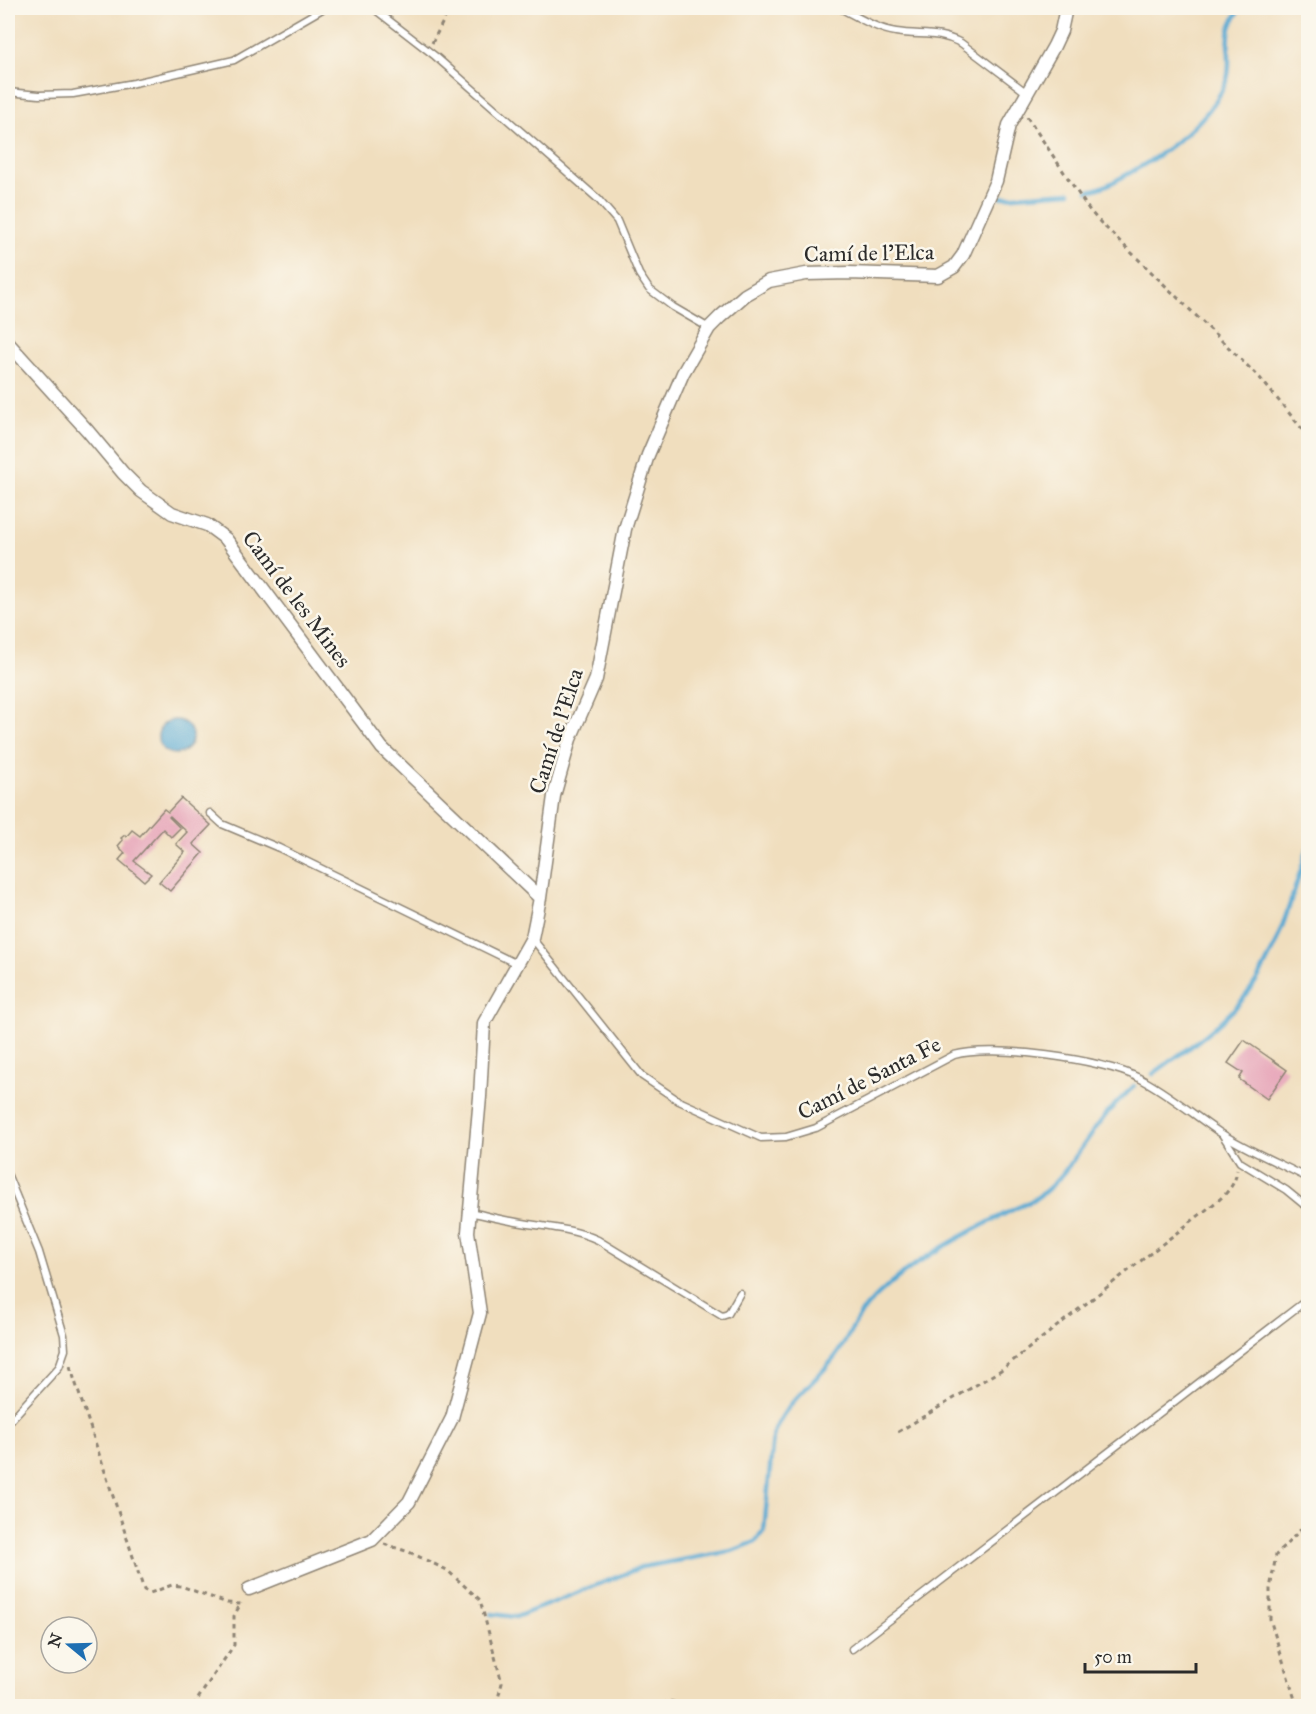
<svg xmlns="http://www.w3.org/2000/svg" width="1316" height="1714" font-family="'IM FELL Great Primer',serif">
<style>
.water{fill:#57a8d2;stroke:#416a7e;stroke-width:1.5}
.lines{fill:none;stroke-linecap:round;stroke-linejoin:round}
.stream{stroke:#57a8d2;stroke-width:4.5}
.building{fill:#e7a7ba}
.lane-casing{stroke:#8e8474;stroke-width:9}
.street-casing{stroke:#8e8474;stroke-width:15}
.path{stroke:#8e8474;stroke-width:3;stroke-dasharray:4.5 4.5;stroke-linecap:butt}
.lane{stroke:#fff;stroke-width:6}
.street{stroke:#fff;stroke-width:12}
.labels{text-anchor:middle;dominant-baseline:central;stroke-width:5;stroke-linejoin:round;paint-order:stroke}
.street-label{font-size:22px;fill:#2b2b2b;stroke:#fbf7ec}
</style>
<rect width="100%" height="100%" fill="#fbf7ec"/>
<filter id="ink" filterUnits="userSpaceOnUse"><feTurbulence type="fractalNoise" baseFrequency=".0167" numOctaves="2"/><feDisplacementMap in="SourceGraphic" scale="12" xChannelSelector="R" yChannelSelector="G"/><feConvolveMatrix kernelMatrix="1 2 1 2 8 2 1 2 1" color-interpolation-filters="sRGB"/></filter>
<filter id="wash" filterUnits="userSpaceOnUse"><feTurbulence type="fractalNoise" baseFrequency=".008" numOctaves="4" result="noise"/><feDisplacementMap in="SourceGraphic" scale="24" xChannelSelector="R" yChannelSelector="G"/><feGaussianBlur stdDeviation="1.35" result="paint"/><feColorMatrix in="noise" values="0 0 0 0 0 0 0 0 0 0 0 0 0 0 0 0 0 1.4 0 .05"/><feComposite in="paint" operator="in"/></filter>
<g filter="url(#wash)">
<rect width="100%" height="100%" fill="#f0debe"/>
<path class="water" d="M158 737a17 17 0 1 1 34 0a17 17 0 1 1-34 0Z"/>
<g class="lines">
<path class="stream" d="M 1088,191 C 1102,189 1113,182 1126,175 C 1163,155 1212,120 1227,79 C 1232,63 1226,44 1230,28 C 1232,21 1237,14 1240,8
M 1001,197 L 1070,192
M 1153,1074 C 1181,1053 1212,1033 1236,1007 C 1276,965 1290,901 1308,848
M 492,1614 L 516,1617 L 642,1567 L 732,1551 L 755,1542 L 764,1531 L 773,1436 C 783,1403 814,1384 835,1357 C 846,1342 852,1325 864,1310 C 907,1261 959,1238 1016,1208 C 1059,1193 1075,1153 1102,1120 C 1111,1107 1123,1097 1134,1086"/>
</g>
<g id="blocks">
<path class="building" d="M 181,798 L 211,825 L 193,844 L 203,853 L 170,891 L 159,882 L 185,852 L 176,844 L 187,832 L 170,816 L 169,817 L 180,828 L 171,837 L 163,829 L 134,861 L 151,874 L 144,881 L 119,860 L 125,853 L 118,846 L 123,840 L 121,838 L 125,835 L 126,837 L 132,830 L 140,836 L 164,809 L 168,812 Z
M 1244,1040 L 1287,1070 L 1267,1099 L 1239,1079 L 1243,1073 L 1228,1063 Z"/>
</g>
</g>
<g filter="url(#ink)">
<use href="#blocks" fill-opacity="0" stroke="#8e8474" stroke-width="1.5"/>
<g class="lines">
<g class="lane-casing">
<path id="lane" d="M 373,8 L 435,56 L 598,199 L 617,221 L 639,274 L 649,289 L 673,307 L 709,328
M 840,8 C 858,17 876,29 896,32 C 921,36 938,31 961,43 L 1027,93
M 8,92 L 39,95 L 73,94 L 134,83 L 234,60 L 324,8
M 210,813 L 222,824 L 279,848 L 517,964
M 532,938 L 642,1076 L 679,1101 L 761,1138 L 786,1137 L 816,1128 L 954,1055 C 992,1044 1103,1059 1139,1078 C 1167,1092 1192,1114 1219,1132 C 1247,1150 1279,1163 1308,1178
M 1222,1134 L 1240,1162 L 1286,1190 L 1308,1208
M 8,1176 L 39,1252 L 64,1335 L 65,1350 L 59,1367 L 8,1423
M 470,1212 C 484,1215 497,1219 511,1221 C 541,1227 570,1227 598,1240 L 722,1316 L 728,1314 L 740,1293
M 852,1649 L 1308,1299"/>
</g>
<g class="street-casing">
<path id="street" d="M 8,343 L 87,430 L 123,473 L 141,491 L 172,513 L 207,525 L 226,539 L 382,748 L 540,898
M 249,1589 L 372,1540 L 409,1502 L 452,1418 L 480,1313 L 468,1232 L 480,1097 L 484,1023 L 532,938 L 540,898 L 554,796 L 570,739 L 596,679 L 625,529 L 648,455 L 683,373 L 709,328 L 720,317 L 745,295 L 769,281 L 806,274 L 849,273 L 938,276 L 954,267 L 963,255 L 996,181 L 1009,125 L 1054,46 L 1061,31 L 1066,8"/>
</g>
<path class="path" d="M 432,43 L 450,8
M 1027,117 L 1090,211 L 1101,223 L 1260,378 L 1308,436
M 70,1366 L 144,1590 L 150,1593 L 172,1585 L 181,1586 L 227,1603 L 241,1604
M 898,1432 L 1001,1370 L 1220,1199 C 1229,1191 1236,1182 1237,1170
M 384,1544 L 409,1552 L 447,1570 L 480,1600 L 502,1683 L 496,1706
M 193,1706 L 234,1645 L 234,1616 L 241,1603
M 653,1706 L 670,1701 L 686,1706
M 1297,1706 L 1270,1619 L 1270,1589 L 1276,1555 L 1308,1522"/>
<use href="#lane" class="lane"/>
<use href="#street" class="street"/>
</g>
</g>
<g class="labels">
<g class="street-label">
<text transform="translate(869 253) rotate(-1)">Camí de l'Elca</text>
<text transform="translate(297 599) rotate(53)">Camí de les Mines</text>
<text transform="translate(556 731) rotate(-72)">Camí de l'Elca</text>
<text transform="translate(869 1078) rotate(-27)">Camí de Santa Fe</text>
</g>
</g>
<rect width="1316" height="1714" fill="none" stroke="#fbf7ec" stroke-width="30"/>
<g transform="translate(69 1645) rotate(289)"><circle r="28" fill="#fbf7ec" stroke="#a8a59f" stroke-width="1.5"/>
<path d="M0-4.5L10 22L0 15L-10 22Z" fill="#1f6fb2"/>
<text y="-9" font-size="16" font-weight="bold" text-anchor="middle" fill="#2b2b2b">N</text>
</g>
<path d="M1085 1663v9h111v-9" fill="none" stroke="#2b2b2b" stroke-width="3"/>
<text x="1094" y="1663" font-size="18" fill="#2b2b2b" stroke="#fbf7ec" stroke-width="4.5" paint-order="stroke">50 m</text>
</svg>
